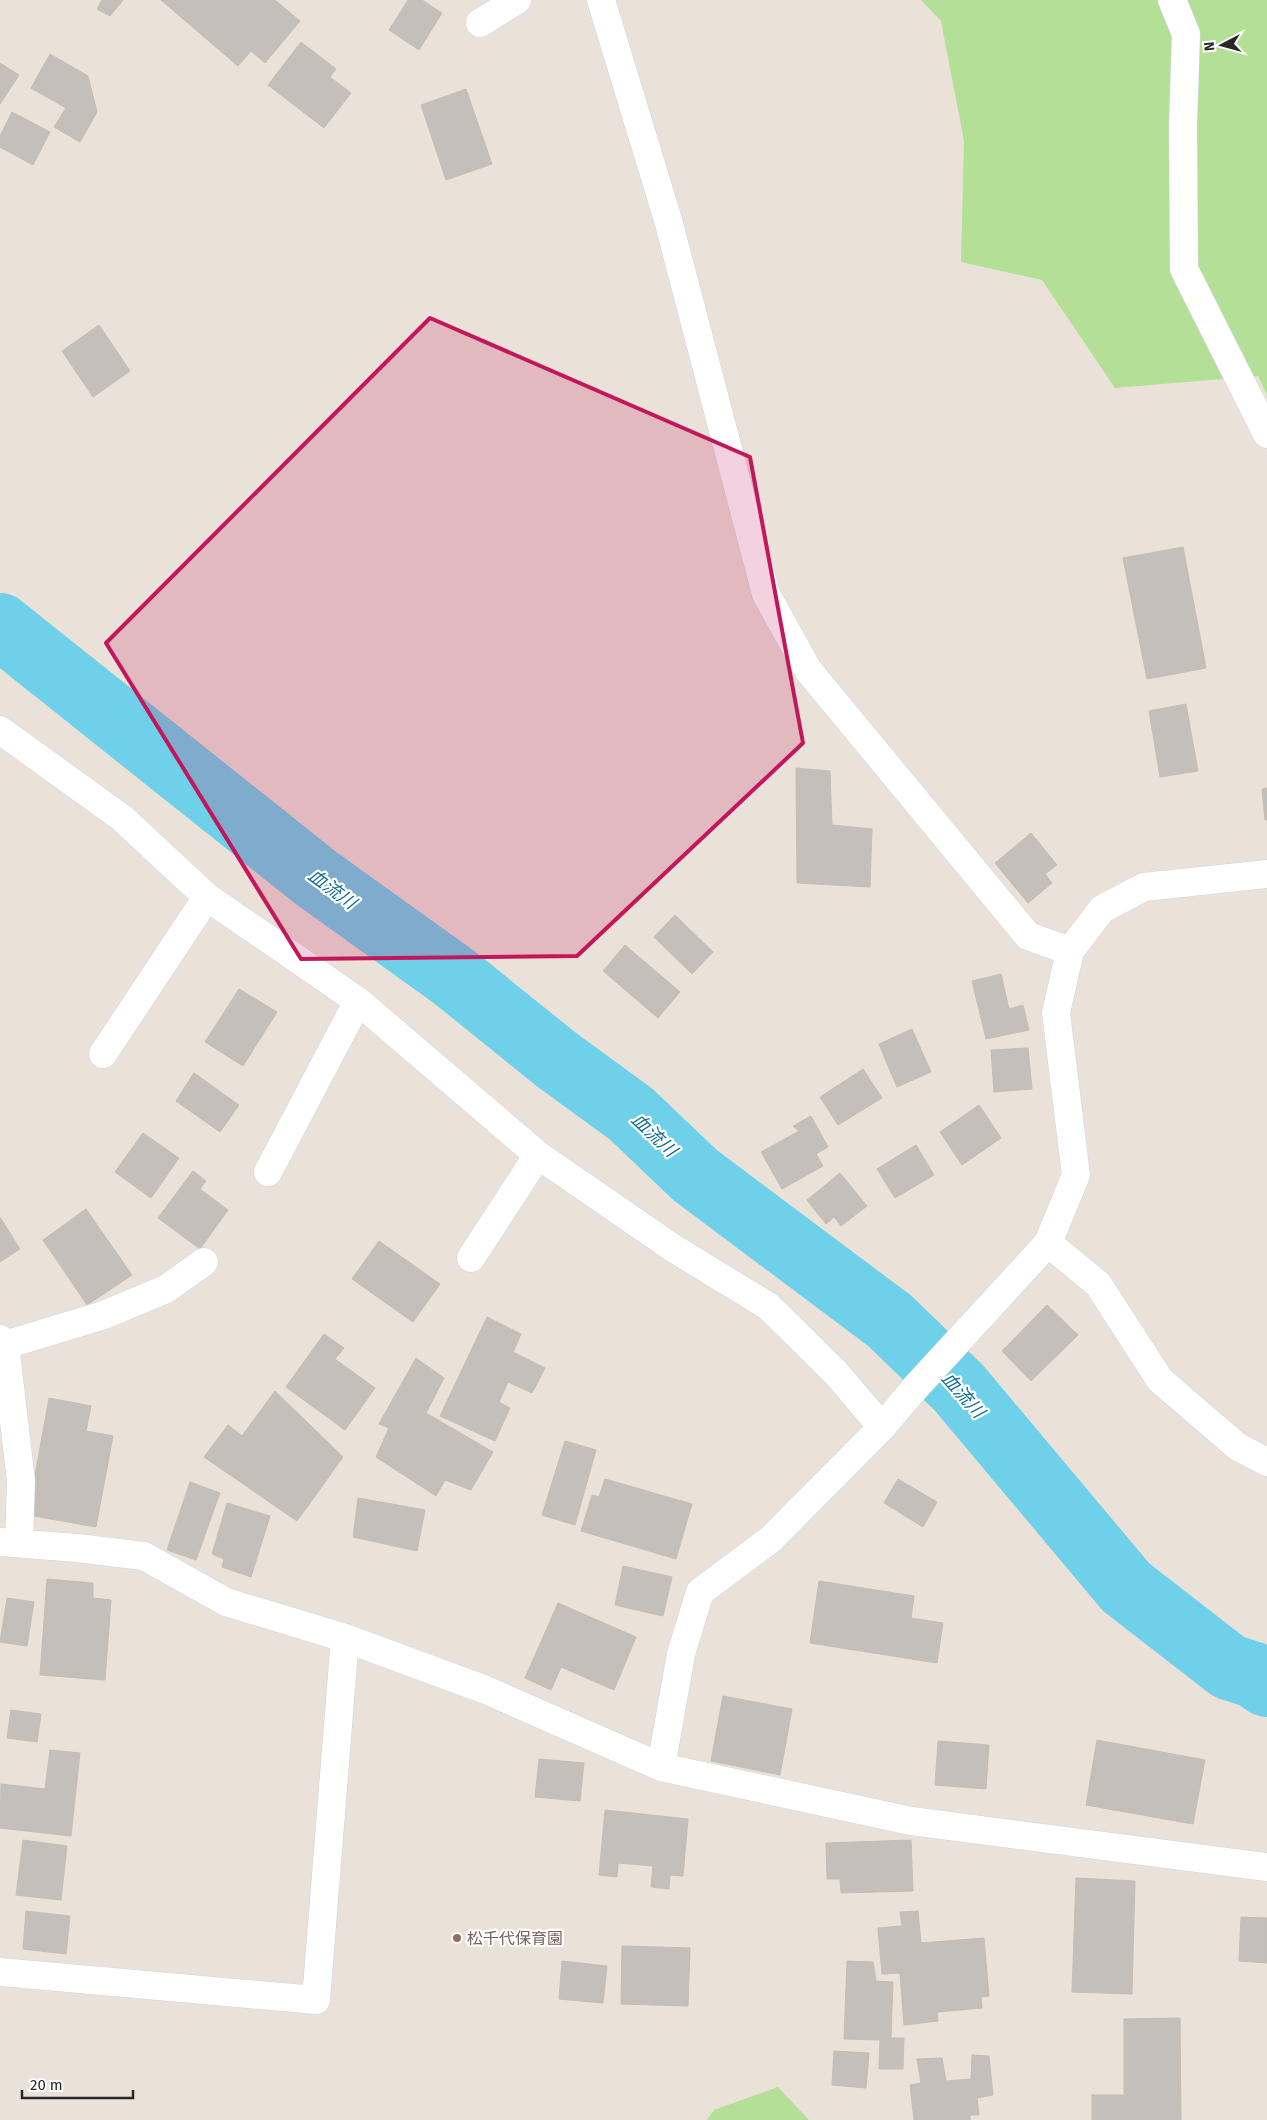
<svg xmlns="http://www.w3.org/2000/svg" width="1267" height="2120" font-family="'Fira Sans','Noto Sans JP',sans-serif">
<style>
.green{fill:#b4df97}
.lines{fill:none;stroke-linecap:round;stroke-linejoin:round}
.river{stroke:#6fd0e9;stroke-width:66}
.building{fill:#c5bfb9;stroke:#c5bdb3}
.minor-casing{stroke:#cfd3e0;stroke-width:29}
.minor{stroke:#fff;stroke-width:28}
.marked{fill:#c2185b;fill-opacity:0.2;stroke:#c2185b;stroke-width:4;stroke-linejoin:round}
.education-dot{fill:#8d6e63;stroke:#fff;stroke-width:2}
.labels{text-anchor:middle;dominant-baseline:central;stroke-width:4.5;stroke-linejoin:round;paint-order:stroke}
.education-label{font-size:16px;fill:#785e54;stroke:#fff;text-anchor:start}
.water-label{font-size:18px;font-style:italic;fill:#126d91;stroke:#fff}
</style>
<rect width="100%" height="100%" fill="#eae2d9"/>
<path class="green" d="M 921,0 L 1267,0 L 1267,395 L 1258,376 L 1115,388 L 1042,280 L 961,262 L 964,141 L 941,21 Z
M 778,2087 L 809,2120 L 707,2120 L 714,2110 Z"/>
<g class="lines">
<path class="river" d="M 0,626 L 316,878 L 454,977 L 557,1060 L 631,1114 L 695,1175 L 890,1321 L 959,1388 L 1126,1587 L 1229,1667 L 1254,1675 L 1267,1684"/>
</g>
<path class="building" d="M 102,0 L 123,0 L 110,16 L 97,9 Z
M 161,0 L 275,0 L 300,21 L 265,63 L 251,51 L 238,66 Z
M 408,0 L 422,0 L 442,13 L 419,50 L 389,30 Z
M 301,42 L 336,69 L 330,77 L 351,93 L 324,128 L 268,85 Z
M 50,54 L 88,76 L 97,112 L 80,142 L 54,127 L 66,108 L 31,88 Z
M 0,63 L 19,75 L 0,104 Z
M 466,89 L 492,164 L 446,180 L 421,105 Z
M 12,112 L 50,132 L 33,165 L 0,147 L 0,136 Z
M 99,325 L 130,371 L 93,397 L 62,351 Z
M 1183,547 L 1206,668 L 1147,679 L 1123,558 Z
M 1186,704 L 1198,771 L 1160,777 L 1149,711 Z
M 796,768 L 830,771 L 832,825 L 872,829 L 870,887 L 797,883 Z
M 1267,788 L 1267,820 L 1265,820 L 1262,789 Z
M 1031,833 L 1057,865 L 1045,874 L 1052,883 L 1028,903 L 995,863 Z
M 675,915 L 713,952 L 692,974 L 654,937 Z
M 625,945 L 680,992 L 658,1018 L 603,971 Z
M 1001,974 L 1009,1009 L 1023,1005 L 1029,1030 L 986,1039 L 972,981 Z
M 239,989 L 277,1012 L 243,1066 L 205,1042 Z
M 912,1029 L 931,1072 L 897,1087 L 879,1044 Z
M 1028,1048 L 1032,1089 L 994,1092 L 991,1050 Z
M 863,1069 L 882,1098 L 838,1125 L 820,1097 Z
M 194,1073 L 239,1105 L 220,1132 L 176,1101 Z
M 979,1105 L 1001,1138 L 962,1165 L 940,1132 Z
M 811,1116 L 828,1147 L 816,1154 L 823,1166 L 782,1189 L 761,1152 L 799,1131 L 793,1126 Z
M 143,1133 L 179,1158 L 151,1198 L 115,1172 Z
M 916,1145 L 934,1175 L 895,1198 L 877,1169 Z
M 193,1171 L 206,1181 L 200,1189 L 228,1210 L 200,1249 L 158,1218 Z
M 840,1173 L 867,1206 L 841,1226 L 834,1217 L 826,1224 L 807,1200 Z
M 86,1209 L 132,1275 L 87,1305 L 43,1240 Z
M 0,1217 L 20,1249 L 0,1262 Z
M 379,1241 L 440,1284 L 413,1322 L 352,1279 Z
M 1047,1305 L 1078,1335 L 1031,1381 L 1002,1351 Z
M 487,1317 L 521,1334 L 513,1352 L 545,1368 L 532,1393 L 508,1382 L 499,1402 L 510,1408 L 495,1441 L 440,1416 Z
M 324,1334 L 344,1348 L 335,1359 L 375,1388 L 345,1430 L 286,1387 Z
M 416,1358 L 444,1378 L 426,1413 L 493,1452 L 471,1490 L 445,1480 L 436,1496 L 376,1457 L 389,1428 L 379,1424 Z
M 275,1391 L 343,1457 L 297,1521 L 204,1457 L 228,1425 L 242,1436 Z
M 49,1398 L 91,1406 L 86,1431 L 113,1436 L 96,1527 L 28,1515 Z
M 565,1441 L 596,1450 L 575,1525 L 542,1515 Z
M 605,1479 L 692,1504 L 676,1559 L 581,1531 L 592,1495 L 599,1497 Z
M 898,1479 L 937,1502 L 923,1527 L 884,1503 Z
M 190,1482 L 220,1493 L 196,1560 L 167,1550 Z
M 358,1498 L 425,1510 L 417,1551 L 353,1537 Z
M 227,1503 L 270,1516 L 251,1577 L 222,1567 L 224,1559 L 212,1554 Z
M 623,1566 L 672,1577 L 663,1616 L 615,1605 Z
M 47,1579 L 93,1583 L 93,1598 L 111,1600 L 105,1680 L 40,1675 Z
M 819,1581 L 914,1596 L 911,1618 L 943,1623 L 937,1663 L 810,1643 Z
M 7,1598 L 34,1602 L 27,1646 L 0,1642 Z
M 558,1603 L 636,1637 L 614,1690 L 561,1667 L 551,1690 L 525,1678 Z
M 723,1696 L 792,1709 L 780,1775 L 711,1761 Z
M 11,1710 L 41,1714 L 37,1742 L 7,1738 Z
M 1097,1740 L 1205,1760 L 1193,1824 L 1086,1805 Z
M 938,1741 L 989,1745 L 986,1789 L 935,1785 Z
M 50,1750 L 80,1753 L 71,1836 L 0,1828 L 1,1784 L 45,1789 Z
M 539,1759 L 584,1763 L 580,1801 L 535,1797 Z
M 605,1810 L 688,1819 L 683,1876 L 670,1875 L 669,1889 L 651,1887 L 653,1866 L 618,1863 L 617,1877 L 599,1875 Z
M 23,1840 L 67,1846 L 61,1900 L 16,1895 Z
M 911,1840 L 913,1891 L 841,1893 L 840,1879 L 827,1879 L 826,1843 Z
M 1076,1878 L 1135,1881 L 1132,1994 L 1072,1992 Z
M 26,1911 L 70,1916 L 66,1954 L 23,1949 Z
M 918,1911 L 921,1943 L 984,1938 L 989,1996 L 981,1997 L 982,2008 L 937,2012 L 938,2021 L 904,2025 L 900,1973 L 882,1974 L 878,1928 L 902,1926 L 900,1912 Z
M 1241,1917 L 1267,1918 L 1267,1963 L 1239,1961 Z
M 622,1946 L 690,1948 L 688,2006 L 621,2004 Z
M 562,1961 L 607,1966 L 603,2003 L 559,1999 Z
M 847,1961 L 873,1962 L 876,1981 L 893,1982 L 891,2038 L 904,2038 L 903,2069 L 879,2069 L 880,2040 L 844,2039 Z
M 1180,2018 L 1181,2120 L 1092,2120 L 1092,2095 L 1124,2095 L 1124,2019 Z
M 834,2051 L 869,2053 L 866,2088 L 832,2085 Z
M 972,2055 L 989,2056 L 993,2095 L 977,2098 L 979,2115 L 970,2115 L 970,2120 L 914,2120 L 910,2085 L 921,2083 L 917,2059 L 942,2058 L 946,2081 L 971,2079 Z"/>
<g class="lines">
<g class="minor-casing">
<path id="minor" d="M 601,0 L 668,220 L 766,594 L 808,670 L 1028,936 L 1070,951
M 1172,0 L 1186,34 L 1183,125 L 1184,269 L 1267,434
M 480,23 L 517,0
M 0,730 L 122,818 L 207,897 L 358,1001 L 538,1155 L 673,1248 L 768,1306 L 836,1373 L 882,1427
M 1267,874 L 1144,887 L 1102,909 L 1070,951 L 1056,1013 L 1076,1175 L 1048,1243 L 915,1388 L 882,1427 L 771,1539 L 700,1592 L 681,1654 L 661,1767 L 911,1821 L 1267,1867
M 103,1054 L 207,897
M 268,1172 L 358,1001
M 1048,1243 L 1098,1284 L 1160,1380 L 1238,1447 L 1267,1462
M 471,1258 L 538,1155
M 0,1339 L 5,1345 L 21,1481 L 19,1543
M 5,1345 L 104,1315 L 166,1289 L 204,1262
M 0,1542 L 77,1548 L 144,1556 L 226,1602 L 345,1638 L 486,1690 L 661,1767
M 0,1972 L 316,2000 L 345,1638"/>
</g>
<use href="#minor" class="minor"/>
</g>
<path class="marked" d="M 430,318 L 750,457 L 803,743 L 577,956 L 301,959 L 106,643 Z"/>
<circle class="education-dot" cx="457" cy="1938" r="5"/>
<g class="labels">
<g class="education-label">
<text x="467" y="1938">松千代保育園</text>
</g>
<g class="water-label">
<text transform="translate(332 889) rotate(36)">血流川</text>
<text transform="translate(654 1135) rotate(43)">血流川</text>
<text transform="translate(963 1395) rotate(48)">血流川</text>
</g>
</g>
<g transform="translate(1222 45) rotate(264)" stroke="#ffffff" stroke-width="4" paint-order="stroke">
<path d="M0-4L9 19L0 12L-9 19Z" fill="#272727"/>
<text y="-8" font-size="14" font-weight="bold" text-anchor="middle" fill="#272727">N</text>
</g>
<path d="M22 2090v8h111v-8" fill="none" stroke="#272727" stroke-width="2.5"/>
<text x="30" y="2090" font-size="15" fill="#272727" stroke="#ffffff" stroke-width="4" paint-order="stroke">20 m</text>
</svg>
